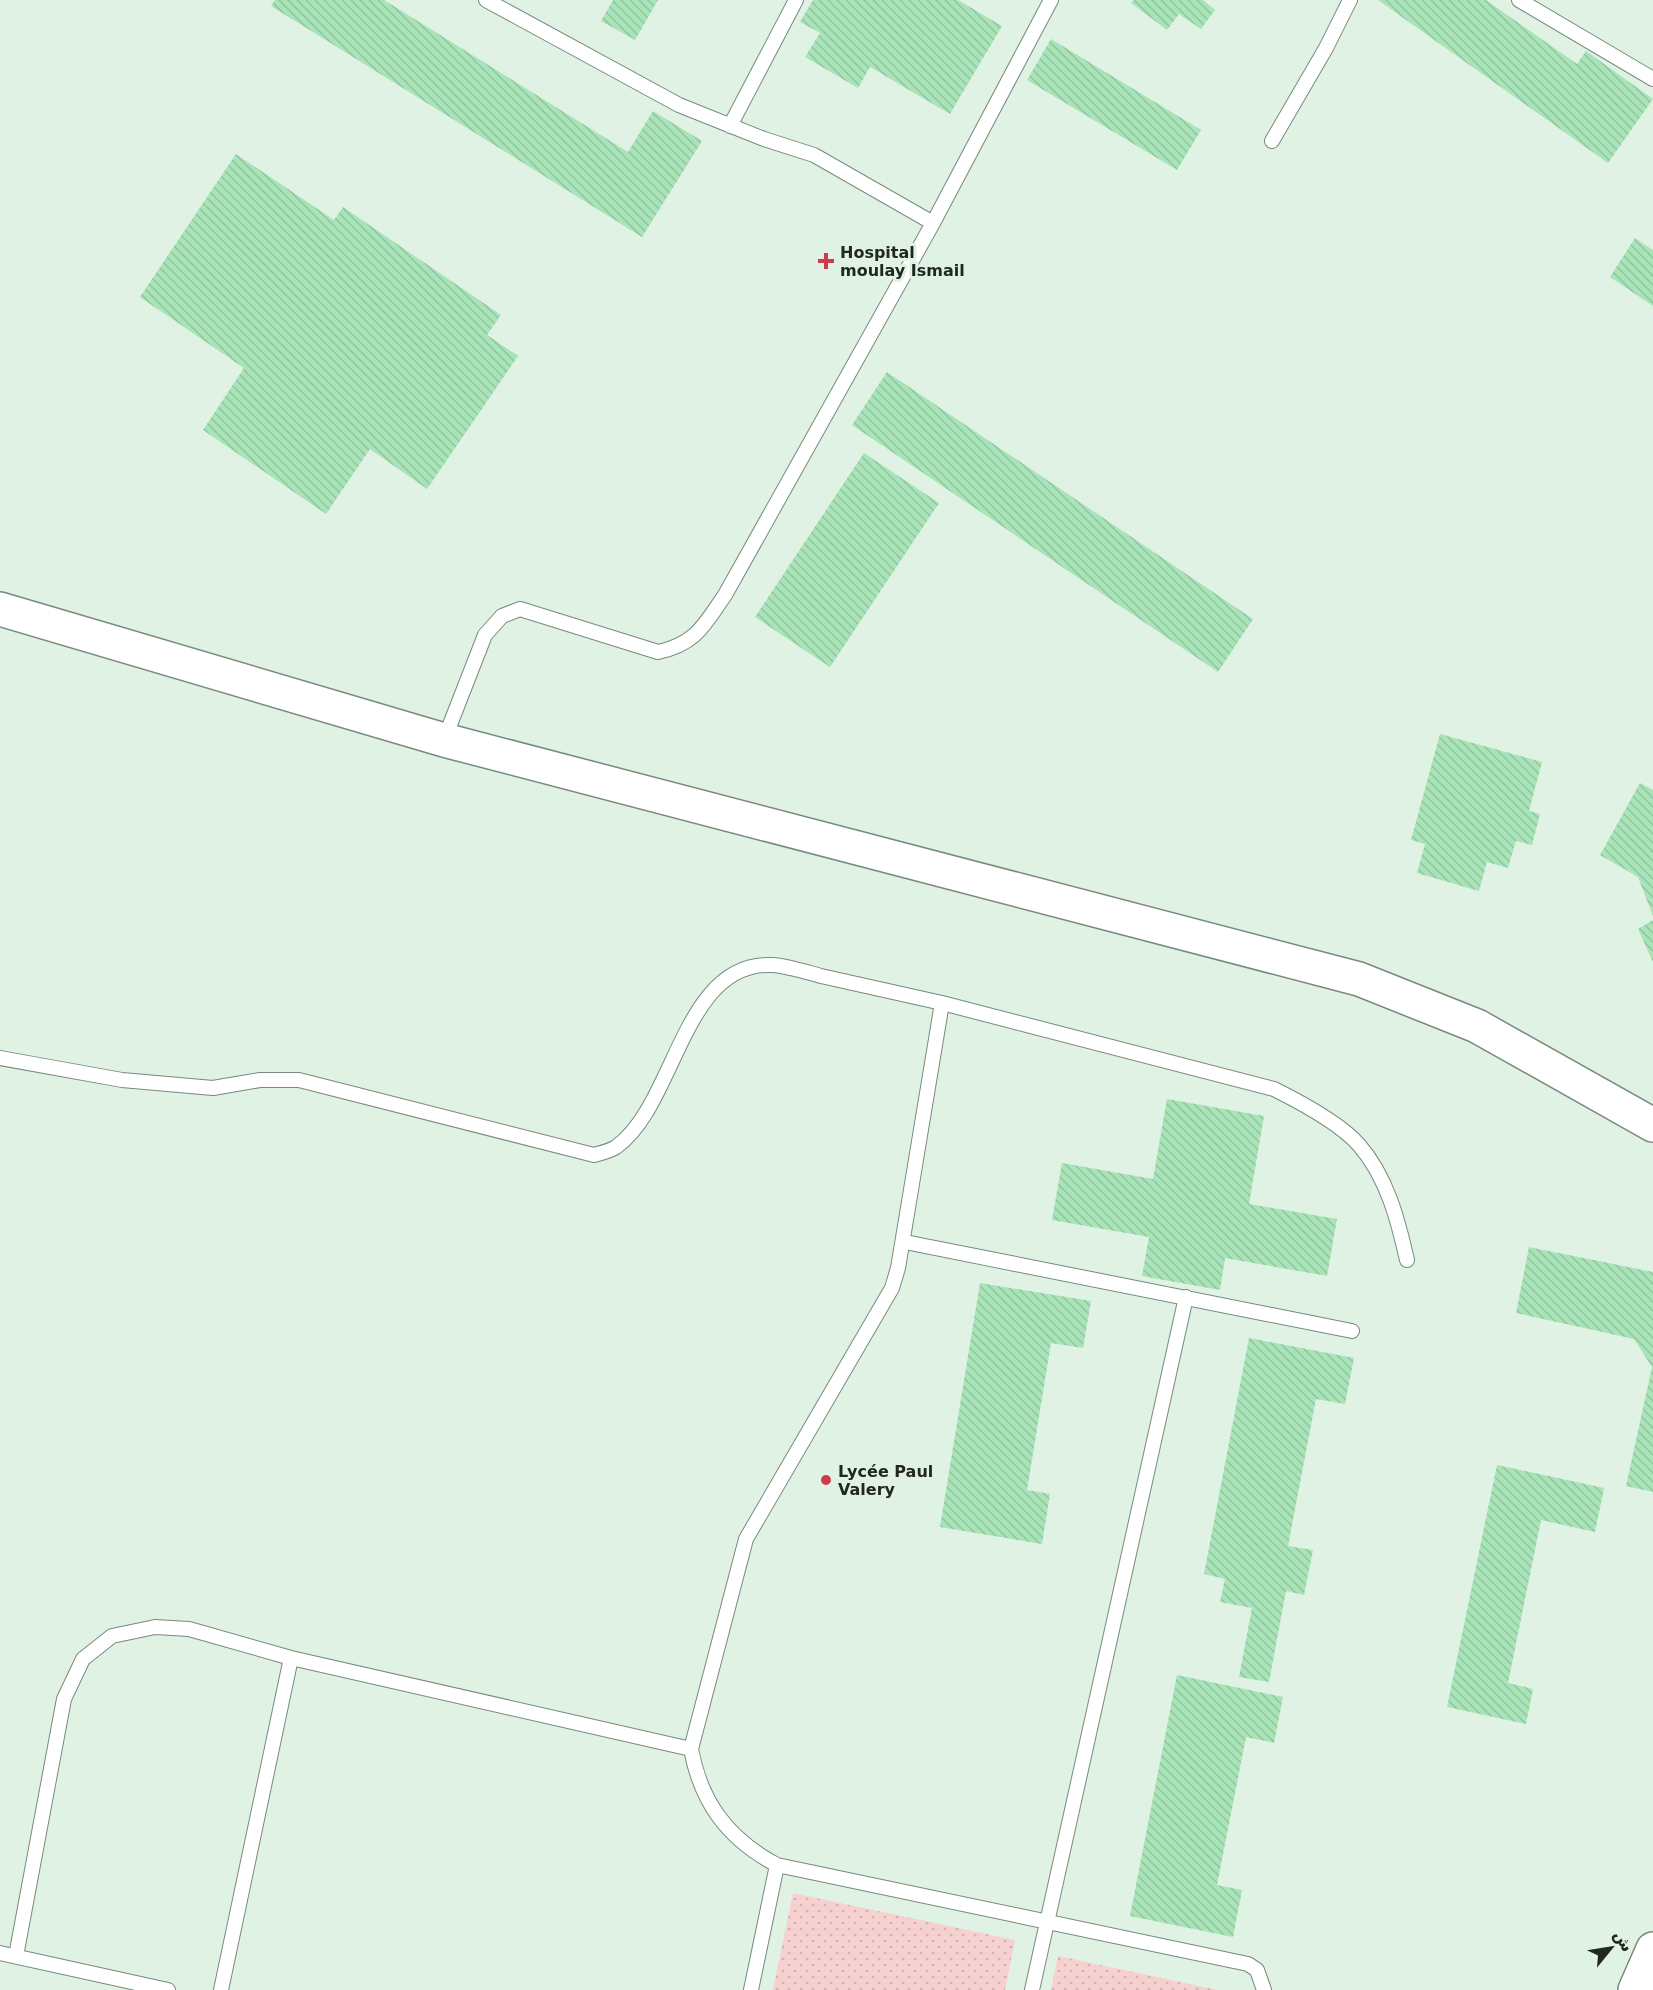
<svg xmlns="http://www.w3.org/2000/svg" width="1653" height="1990" font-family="'DejaVu Sans',Cairo,sans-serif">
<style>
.grass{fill:url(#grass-dots)}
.building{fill:url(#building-back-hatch)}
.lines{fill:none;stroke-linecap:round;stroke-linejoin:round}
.service-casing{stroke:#79897d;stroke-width:16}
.secondary-casing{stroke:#79897d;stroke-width:36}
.service{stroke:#fff;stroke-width:14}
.secondary{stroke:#fff;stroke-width:33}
.poi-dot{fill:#cc3c4d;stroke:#e0f2e4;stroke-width:2}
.labels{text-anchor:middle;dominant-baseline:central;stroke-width:6;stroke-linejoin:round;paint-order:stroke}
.poi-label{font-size:16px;font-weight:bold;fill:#212722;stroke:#e0f2e4;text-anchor:start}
</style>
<defs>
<pattern id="grass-dots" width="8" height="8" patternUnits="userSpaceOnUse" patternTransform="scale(1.5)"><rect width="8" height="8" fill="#f7d0d0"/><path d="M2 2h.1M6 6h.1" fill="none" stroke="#d3b3b2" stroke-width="1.8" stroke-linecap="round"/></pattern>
<pattern id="building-back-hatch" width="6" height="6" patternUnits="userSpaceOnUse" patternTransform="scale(1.5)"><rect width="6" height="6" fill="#a8e4b8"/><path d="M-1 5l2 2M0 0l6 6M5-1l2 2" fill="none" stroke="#90c49e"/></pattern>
</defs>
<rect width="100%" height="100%" fill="#e0f2e4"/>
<path class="grass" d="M 793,1893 L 1015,1940 L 1005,1990 L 773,1990 Z
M 1058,1956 L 1218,1990 L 1051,1990 Z"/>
<path class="building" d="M 275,0 L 384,0 L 628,152 L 653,111 L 702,141 L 642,237 L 271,6 Z
M 613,0 L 658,0 L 635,40 L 601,21 Z
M 813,0 L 958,0 L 1002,26 L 950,114 L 870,67 L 858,88 L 805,57 L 820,33 L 800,22 Z
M 1134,0 L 1203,0 L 1215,10 L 1201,29 L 1179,14 L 1167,30 L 1131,3 Z
M 1378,0 L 1486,0 L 1577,64 L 1586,51 L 1653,99 L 1608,163 Z
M 1051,39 L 1201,130 L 1177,170 L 1027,80 Z
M 236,154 L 334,220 L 343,207 L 501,315 L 487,335 L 518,356 L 427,489 L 370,449 L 326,514 L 203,430 L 244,368 L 140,297 Z
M 1635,238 L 1653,250 L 1653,306 L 1610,277 Z
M 887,372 L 1253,619 L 1218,672 L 852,425 Z
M 864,453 L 939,503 L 830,667 L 755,617 Z
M 1440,734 L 1542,762 L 1529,811 L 1540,814 L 1532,845 L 1516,841 L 1508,868 L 1487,862 L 1479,891 L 1417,873 L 1425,844 L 1411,840 Z
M 1640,783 L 1653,790 L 1653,916 L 1638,877 L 1600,855 Z
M 1653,920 L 1653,962 L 1638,929 Z
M 1167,1099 L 1264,1116 L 1249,1204 L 1337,1219 L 1327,1276 L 1225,1258 L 1220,1290 L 1142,1276 L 1149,1237 L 1052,1220 L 1062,1163 L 1153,1179 Z
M 1529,1247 L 1653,1272 L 1653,1492 L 1626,1486 L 1652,1367 L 1634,1339 L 1516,1313 Z
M 980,1283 L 1091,1301 L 1083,1348 L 1051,1343 L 1027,1490 L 1050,1494 L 1042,1544 L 940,1527 Z
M 1249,1338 L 1354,1358 L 1345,1404 L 1316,1399 L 1288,1546 L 1313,1550 L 1304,1595 L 1286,1591 L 1269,1682 L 1239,1677 L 1252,1608 L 1220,1602 L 1225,1579 L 1204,1574 Z
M 1497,1465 L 1604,1488 L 1595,1532 L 1541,1520 L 1508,1683 L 1533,1689 L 1526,1724 L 1447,1707 Z
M 1177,1675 L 1283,1697 L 1274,1743 L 1246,1737 L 1217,1885 L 1242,1890 L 1233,1937 L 1130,1916 Z"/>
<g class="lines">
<g class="service-casing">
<path id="service" d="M 486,0 L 679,105 L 764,139 L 814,155 L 933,223
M 1519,0 L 1653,79
M 730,126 L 796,0
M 1272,141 L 1326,48 L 1350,0
M 444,740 L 485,635 L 502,616 L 520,609 L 658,652 C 696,644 704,625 725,595 L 933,223 L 1051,0
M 942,1003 L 1274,1089 C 1300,1102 1340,1123 1359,1145 C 1387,1177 1398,1220 1407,1260
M 0,1058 L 122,1080 L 213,1088 L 260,1080 L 299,1080 L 594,1155 C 601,1153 610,1151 616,1147 C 676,1105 682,961 772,965 C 788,966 806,972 821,976 C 862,985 902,994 942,1003 L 898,1268 L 892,1288 L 746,1539 L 691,1749 C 701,1803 728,1839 777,1865 L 1248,1964 L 1257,1970 L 1264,1990
M 905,1242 L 1352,1331
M 0,1953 L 168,1990
M 16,1956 L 64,1699 L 83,1659 L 112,1636 L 155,1627 L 189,1629 L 291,1658 L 691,1749
M 221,1990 L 291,1658
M 751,1990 L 777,1865
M 1032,1990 L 1186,1297"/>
</g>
<g class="secondary-casing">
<path id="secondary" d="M 0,609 L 444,740 L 1359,979 L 1477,1026 L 1653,1125
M 1635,1990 L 1653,1949"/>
</g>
<use href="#service" class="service"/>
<use href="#secondary" class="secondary"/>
</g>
<g class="poi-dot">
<path d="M823 252h6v6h6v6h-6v6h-6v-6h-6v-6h6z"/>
<circle cx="826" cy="1480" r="6"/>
</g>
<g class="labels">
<g class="poi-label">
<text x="840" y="252">Hospital<tspan x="840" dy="18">moulay Ismail</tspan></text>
<text x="838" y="1471">Lycée Paul<tspan x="838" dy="18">Valery</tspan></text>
</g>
</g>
<g transform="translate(1611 1948) rotate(60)" stroke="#e0f2e4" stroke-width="4.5" paint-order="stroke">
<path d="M0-4.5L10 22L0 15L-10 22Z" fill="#212722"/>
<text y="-9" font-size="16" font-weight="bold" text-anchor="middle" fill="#212722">ش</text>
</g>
</svg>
